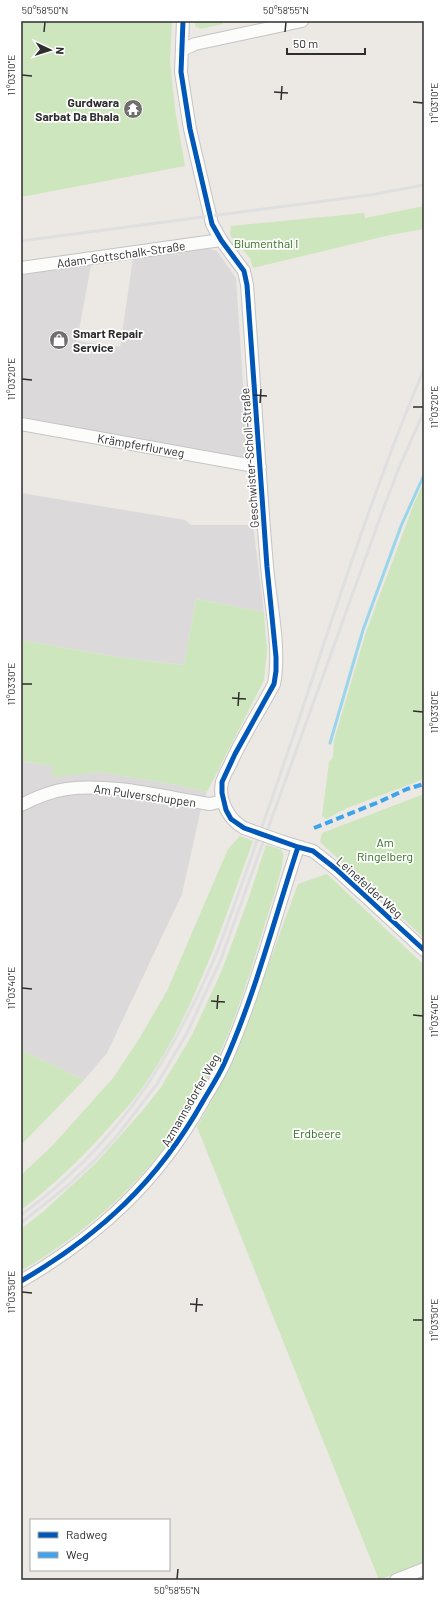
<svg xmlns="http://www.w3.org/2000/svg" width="445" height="1601" font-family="Barlow,sans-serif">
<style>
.industrial{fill:#dcd9db}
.green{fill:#cee6be}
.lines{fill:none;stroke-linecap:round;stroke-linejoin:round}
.stream{stroke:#99d6ec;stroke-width:3}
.minor-casing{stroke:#c5c4c5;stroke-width:14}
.minor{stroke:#fcfcfb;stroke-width:12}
.rail{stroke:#dfdfe1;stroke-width:3}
.minor-bridge-casing{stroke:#c5c4c5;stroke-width:14;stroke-linecap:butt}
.minor-bridge{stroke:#fcfcfb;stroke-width:12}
.quiet{stroke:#3ea3eb;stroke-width:4;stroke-dasharray:8 4;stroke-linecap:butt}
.cycleway-casing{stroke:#fff;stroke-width:8}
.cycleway{stroke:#0057b8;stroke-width:5}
.ticks{fill:none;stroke:#2e2e2e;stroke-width:1.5}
.labels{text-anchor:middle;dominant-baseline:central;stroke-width:3.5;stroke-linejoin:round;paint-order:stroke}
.poi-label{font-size:12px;font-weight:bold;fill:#2e2e2e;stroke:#fff;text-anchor:end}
.park-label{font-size:12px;fill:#2c6e1b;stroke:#fff}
.street-label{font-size:12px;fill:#2e2e2e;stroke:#fff}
.neatline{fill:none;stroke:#2e2e2e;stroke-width:1.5}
.ticks-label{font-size:10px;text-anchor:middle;fill:#2e2e2e}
</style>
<rect width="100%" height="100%" fill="#ece8e4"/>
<path class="industrial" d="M 203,247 L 217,251 L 236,278 L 248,459 L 21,417 L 21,275 L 91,265 L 77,341 L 120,347 L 133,258 Z
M 21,493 L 185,520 L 191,525 L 253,525 L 264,612 L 196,599 L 184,665 L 117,657 L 21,640 Z
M 21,761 L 54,766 L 52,776 L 100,772 L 177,785 L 207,792 L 200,813 L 182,894 L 107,1053 L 84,1080 L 21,1050 Z"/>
<path class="green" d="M 21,21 L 172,21 L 170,61 L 175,109 L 185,166 L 21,197 Z
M 195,21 L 223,21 L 223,24 L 200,29 L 195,26 Z
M 424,206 L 424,229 L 390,235 L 253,268 L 250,258 L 230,235 L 231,226 L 364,213 L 365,218 Z
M 424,482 L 424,779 L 347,808 L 326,819 L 322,816 L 329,762 L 333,757 L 334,740 L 366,632 L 415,501 Z
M 196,599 L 264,612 L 267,652 L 264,680 L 207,792 L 177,785 L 100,772 L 52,777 L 53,766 L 21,761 L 21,640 L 117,657 L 184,665 Z
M 424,794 L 424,938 L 320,842 L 322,833 Z
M 240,836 L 253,841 C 222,926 194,1016 140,1091 C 132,1102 122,1113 113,1123 C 85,1155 55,1184 21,1210 L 21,1175 L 53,1145 L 113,1078 L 139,1039 L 167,991 L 228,849 Z
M 266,845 L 280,849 C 281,850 283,852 283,854 C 285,863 268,915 264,927 C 249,976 234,1027 210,1074 C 168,1160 103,1223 21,1271 L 21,1229 L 45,1210 L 96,1163 L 142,1111 L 161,1087 L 192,1035 L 222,970 L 248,900 Z
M 327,874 L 424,965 L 424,1562 L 379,1580 L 197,1127 L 229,1069 L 247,1023 L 298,884 Z
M 21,1050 L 84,1080 L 21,1145 Z"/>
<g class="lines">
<path class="stream" d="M 330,743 L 363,630 L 401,526 L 424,475"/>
<g class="minor-casing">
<path id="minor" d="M 183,21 L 181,72 L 190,129 L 212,224 L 221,240 L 244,271 L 247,285 C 254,378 259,472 267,566 C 270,602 281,649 274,684 C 260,711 242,737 230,765 C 227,770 224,776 222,782 C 218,800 229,820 244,828
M 182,50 L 195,44 L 302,21
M 21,268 L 221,240
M 21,424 L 260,467
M 21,805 C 35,798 51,791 67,789 C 113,783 164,797 210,804 L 223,801
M 283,842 L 313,851 L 336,869 L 424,950
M 21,1281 C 100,1235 158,1181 203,1101 C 210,1089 218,1077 224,1064 C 255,995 274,920 298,847
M 396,1580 L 424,1569"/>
</g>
<use href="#minor" class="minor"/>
<path class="rail" d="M 21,241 L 370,195 L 424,185
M 21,1215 C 115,1146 169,1065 214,959 C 225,933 234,905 244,878 C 262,827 280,776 297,725 C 337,605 375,485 424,369
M 21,1223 L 66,1187 L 94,1161 L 116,1137 L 157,1084 L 187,1033 L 221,959 L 381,515 L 398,470 L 424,411"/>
<g class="minor-bridge-casing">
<path id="minor-bridge" d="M 244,828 L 283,842"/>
</g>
<use href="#minor-bridge" class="minor-bridge"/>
<path class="quiet" d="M 314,828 L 379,802 L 407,789 L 424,784"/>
<g class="cycleway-casing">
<path id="cycleway" d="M 183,21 L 181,72 L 190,129 L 212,224 L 221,240 L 244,271 L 247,285 L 267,567 L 276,657 L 276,671 L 274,684 L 235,754 L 222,782 L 222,793 L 226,810 L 231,819 L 244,828 L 298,847 L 313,851 L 336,869 L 424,950
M 21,1281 C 100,1235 158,1181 203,1101 C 210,1089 218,1077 224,1064 C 255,995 274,920 298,847"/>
</g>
<use href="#cycleway" class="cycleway"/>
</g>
<path class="ticks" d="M 44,32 L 45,22M 285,32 L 286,22M 22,75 L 32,76M 274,92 L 288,93M 281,100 L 282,86M 413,102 L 423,103M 22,379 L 32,380M 253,395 L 267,396M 260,403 L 261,389M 413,407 L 423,407M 22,684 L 32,684M 232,698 L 246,699M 238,706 L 239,692M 413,711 L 423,712M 22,988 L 32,989M 211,1001 L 225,1002M 217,1009 L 218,995M 413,1015 L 423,1016M 22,1292 L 32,1293M 190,1304 L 203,1305M 196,1312 L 197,1298M 413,1320 L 423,1320M 177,1579 L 178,1569"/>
<defs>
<g id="temple-disc" transform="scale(1)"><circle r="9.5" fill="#706f6e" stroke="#fff"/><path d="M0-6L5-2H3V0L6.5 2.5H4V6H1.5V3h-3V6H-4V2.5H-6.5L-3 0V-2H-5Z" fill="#fff"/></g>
<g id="shop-disc" transform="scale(1)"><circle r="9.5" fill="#706f6e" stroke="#fff"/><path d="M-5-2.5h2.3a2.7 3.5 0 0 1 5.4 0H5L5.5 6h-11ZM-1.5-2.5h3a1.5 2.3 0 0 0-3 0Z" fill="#fff"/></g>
</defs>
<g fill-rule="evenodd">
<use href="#temple-disc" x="133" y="109"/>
<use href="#shop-disc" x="59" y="340"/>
</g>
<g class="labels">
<g class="poi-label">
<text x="119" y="102">Gurdwara<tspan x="119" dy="14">Sarbat Da Bhala</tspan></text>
<text x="73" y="333" text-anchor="start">Smart Repair<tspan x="73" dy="14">Service</tspan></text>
</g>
<g class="park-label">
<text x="266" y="243">Blumenthal I</text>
<text x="385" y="842">Am<tspan x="385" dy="14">Ringelberg</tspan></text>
<text x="317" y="1133">Erdbeere</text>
</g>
<g class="street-label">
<text transform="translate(121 254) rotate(-8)">Adam-Gottschalk-Straße</text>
<text transform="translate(141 445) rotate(10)">Krämpferflurweg</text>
<text transform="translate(249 458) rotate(-94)">Geschwister-Scholl-Straße</text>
<text transform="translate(145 795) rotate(8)">Am Pulverschuppen</text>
<text transform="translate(370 887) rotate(42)">Leinefelder Weg</text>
<text transform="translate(190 1100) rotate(-60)">Azmannsdorfer Weg</text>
</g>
</g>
<rect width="445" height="1601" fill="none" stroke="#ffffff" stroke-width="44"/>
<rect x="30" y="1519" width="140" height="52" fill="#ffffff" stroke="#ababab"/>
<rect x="38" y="1532" width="20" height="6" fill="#0057b8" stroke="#ababab"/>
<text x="66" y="1539" font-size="12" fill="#2e2e2e">Radweg</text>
<rect x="38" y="1552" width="20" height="6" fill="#3ea3eb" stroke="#ababab"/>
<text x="66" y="1559" font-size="12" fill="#2e2e2e">Weg</text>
<g transform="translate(50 50) rotate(94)" stroke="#ffffff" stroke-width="3" paint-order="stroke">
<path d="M0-3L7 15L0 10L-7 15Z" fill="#2e2e2e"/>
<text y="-6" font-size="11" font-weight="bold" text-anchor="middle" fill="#2e2e2e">N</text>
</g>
<path d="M287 48v6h78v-6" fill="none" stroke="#2e2e2e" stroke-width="2"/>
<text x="293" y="48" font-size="12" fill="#2e2e2e" stroke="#ffffff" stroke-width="3" paint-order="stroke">50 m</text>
<rect x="22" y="22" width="401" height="1557" class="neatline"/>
<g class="ticks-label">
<text x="45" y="14">50°58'50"N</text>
<text x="286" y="14">50°58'55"N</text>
<text transform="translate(11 75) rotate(-90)" y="4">11°03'10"E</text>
<text transform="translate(434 103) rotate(-90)" y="4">11°03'10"E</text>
<text transform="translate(11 379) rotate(-90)" y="4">11°03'20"E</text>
<text transform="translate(434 407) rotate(-90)" y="4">11°03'20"E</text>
<text transform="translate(11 684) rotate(-90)" y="4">11°03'30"E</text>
<text transform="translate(434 712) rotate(-90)" y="4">11°03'30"E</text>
<text transform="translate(11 988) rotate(-90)" y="4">11°03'40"E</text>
<text transform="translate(434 1016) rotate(-90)" y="4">11°03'40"E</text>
<text transform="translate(11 1292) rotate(-90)" y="4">11°03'50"E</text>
<text transform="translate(434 1320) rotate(-90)" y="4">11°03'50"E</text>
<text x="177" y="1594">50°58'55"N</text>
</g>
</svg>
